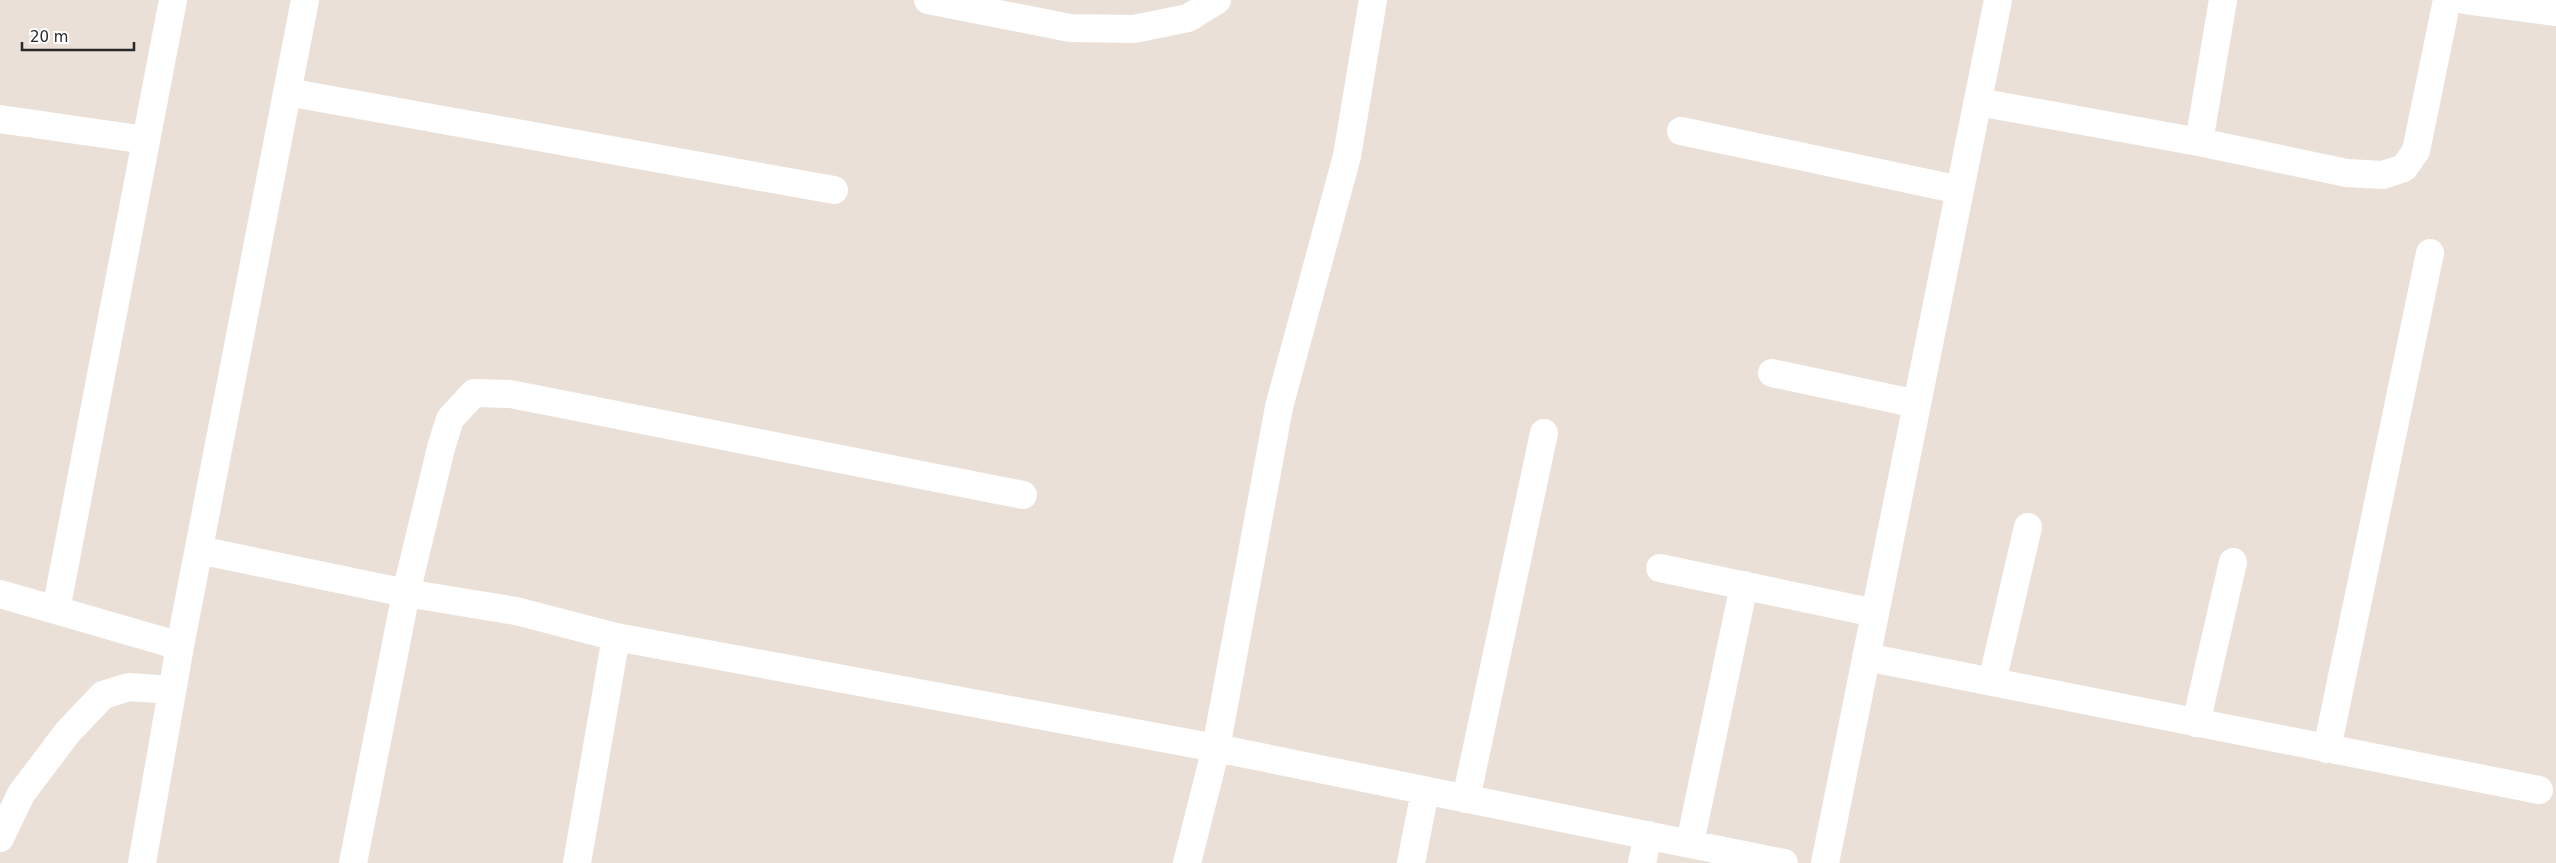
<svg xmlns="http://www.w3.org/2000/svg" width="2556" height="863" font-family="'DejaVu Sans',sans-serif">
<style>
.lines{fill:none;stroke-linecap:round;stroke-linejoin:round}
.minor{stroke:#fff;stroke-width:28}
</style>
<rect width="100%" height="100%" fill="#eae0d8"/>
<g class="lines">
<path class="minor" d="M 928,0 L 1070,28 L 1134,29 L 1188,18 L 1217,0
M 2465,0 L 2556,12
M 287,92 L 834,190
M 1978,102 L 2199,142 L 2223,0
M 0,119 L 146,140
M 1681,131 L 1960,190
M 2199,142 L 2347,173 L 2383,175 L 2404,168 L 2416,151 L 2447,0
M 1772,373 L 1917,404
M 199,550 L 406,593 L 516,611 L 616,637 L 1216,748 L 1784,863
M 1660,568 L 1875,613
M 0,594 L 180,646 L 142,863
M 56,610 L 173,0
M 180,646 L 305,0
M 1866,657 L 2539,790
M 1992,682 L 2028,527
M 2196,723 L 2233,562
M 2327,749 L 2430,253
M 1466,799 L 1544,433
M 0,838 L 21,794 L 67,733 L 103,695 L 129,687 L 172,690
M 1690,843 L 1744,585
M 353,863 L 406,593 L 441,448 L 450,419 L 474,393 L 510,394 L 1023,495
M 577,863 L 616,637
M 1187,863 L 1216,748 L 1279,407 L 1347,156 L 1373,0
M 1411,863 L 1425,791
M 1642,863 L 1648,835
M 1825,863 L 1998,0"/>
</g>
<path d="M22 42v8h112v-8" fill="none" stroke="#272727" stroke-width="2.5"/>
<text x="30" y="42" font-size="15" fill="#272727" stroke="#ffffff" stroke-width="4" paint-order="stroke">20 m</text>
</svg>
